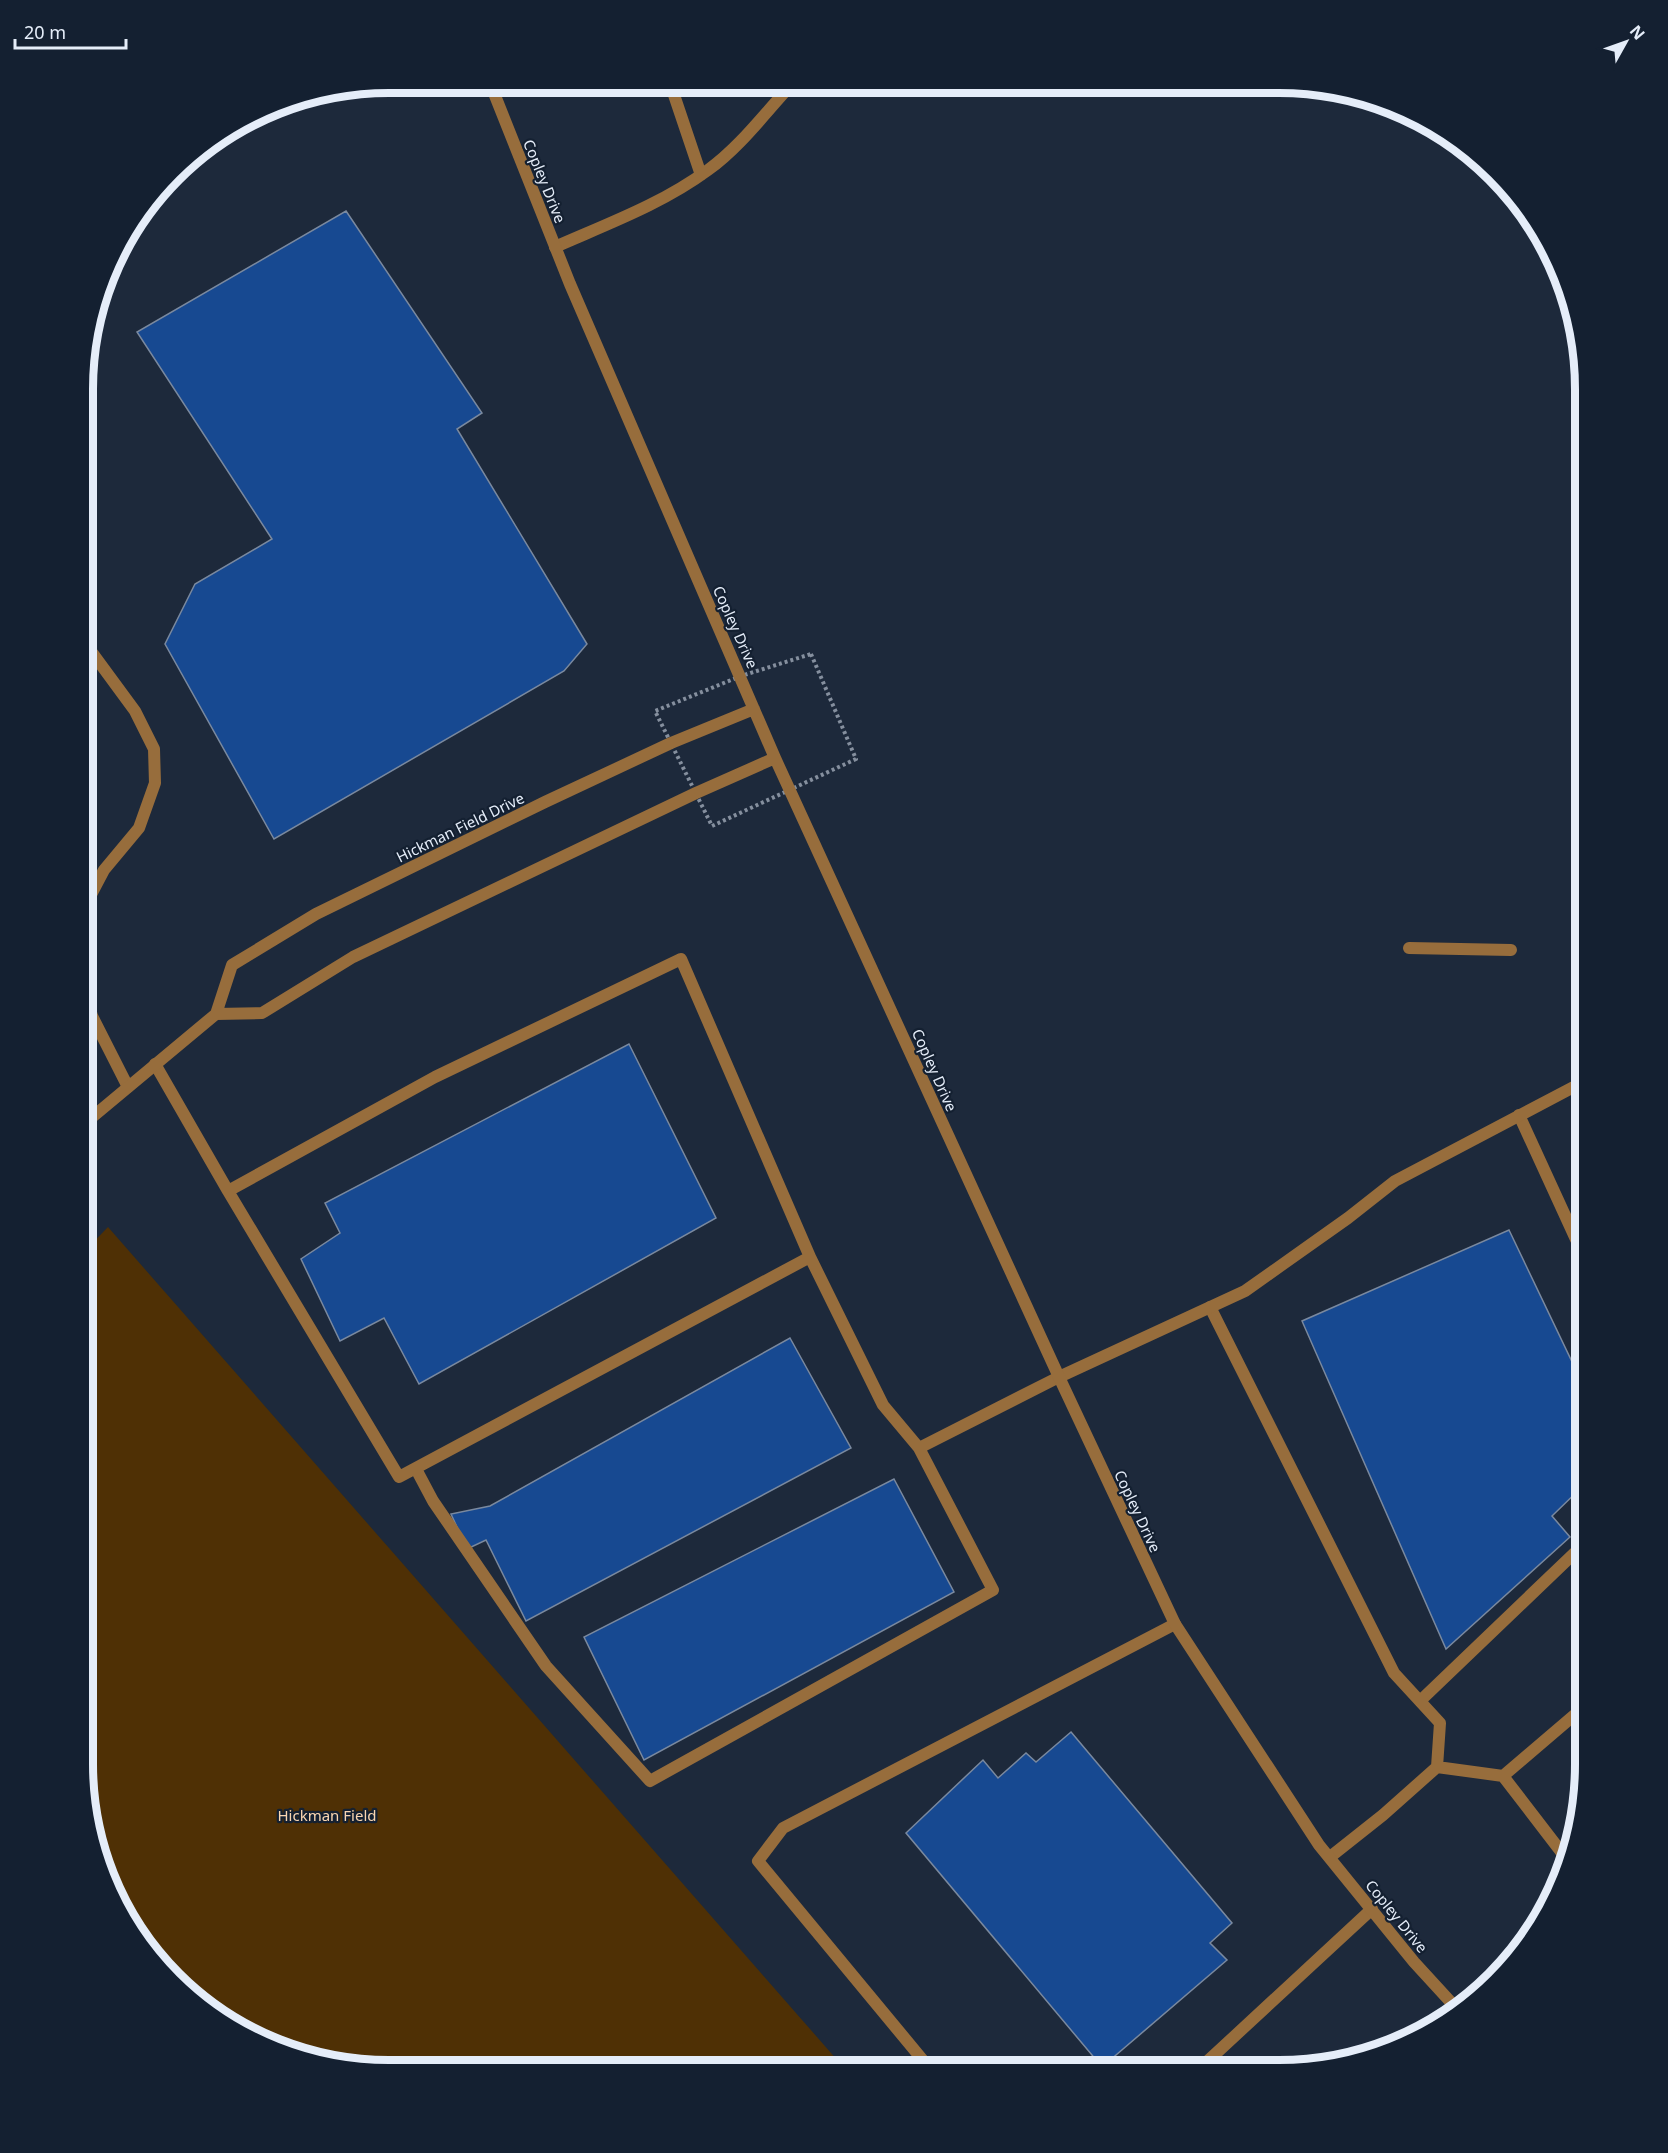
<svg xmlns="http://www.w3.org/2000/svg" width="1668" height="2153" font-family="'Noto Sans',sans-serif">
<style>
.green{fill:#4f3005}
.building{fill:#174991;stroke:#7a899f;stroke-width:1.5}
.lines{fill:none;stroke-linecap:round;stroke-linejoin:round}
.path{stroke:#858f9e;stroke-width:4;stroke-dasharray:3 3;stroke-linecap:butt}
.service{stroke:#976d3c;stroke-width:12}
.minor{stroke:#976d3c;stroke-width:12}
.tertiary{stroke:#976d3c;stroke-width:12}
.labels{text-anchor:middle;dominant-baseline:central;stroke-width:4.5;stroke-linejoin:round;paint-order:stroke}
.street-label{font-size:15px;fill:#e5edf9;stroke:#142031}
.park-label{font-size:15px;fill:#fad6b1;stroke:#142031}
.rim{fill:none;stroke:#e5edf9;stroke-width:8}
</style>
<rect width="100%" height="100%" fill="#1d293b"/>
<path class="green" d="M 108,1227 L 845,2069 L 350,2068 L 272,2047 L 219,2019 L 159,1966 L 114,1900 L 93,1843 L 83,1764 L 83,1253 Z"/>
<path class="building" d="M 346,211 L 482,413 L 457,429 L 587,644 L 564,671 L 274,839 L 165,644 L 195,584 L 272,539 L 137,332 Z
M 629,1044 L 716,1218 L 419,1384 L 384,1318 L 340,1341 L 301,1259 L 340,1233 L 325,1203 Z
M 1509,1230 L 1585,1389 L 1585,1484 L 1552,1516 L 1570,1537 L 1446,1649 L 1302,1321 Z
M 790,1338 L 851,1448 L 526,1621 L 486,1540 L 467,1549 L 451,1514 L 490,1506 Z
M 894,1479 L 954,1592 L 644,1760 L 584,1637 Z
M 1071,1732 L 1232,1923 L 1210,1943 L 1227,1960 L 1102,2067 L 906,1833 L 983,1760 L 998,1778 L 1026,1753 L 1036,1762 Z
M 1344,2051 L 1352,2061 L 1328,2064 Z"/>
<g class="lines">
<path class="path" d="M 811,654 L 856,759 L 712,826 L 655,711 L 741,676 Z"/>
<path class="service" d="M 670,83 L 701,175
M 555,247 C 607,224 662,204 708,170 C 740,147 765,113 792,84
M 84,908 L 104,870 L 139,828 L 155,783 L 154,749 L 135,711 L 85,643
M 1409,948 L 1511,950
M 84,989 L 92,1016 L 128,1087
M 155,1064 L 228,1191 L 435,1077 L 681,959 L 810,1257 L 399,1477 L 228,1191
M 1519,1115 L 1585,1259
M 810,1257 L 883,1405 L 919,1448 L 1059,1377
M 1210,1307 L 1394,1673 L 1440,1723 L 1437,1767
M 416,1469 L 433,1501 L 546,1666 L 650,1781 L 993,1590 L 919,1448
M 1420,1701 L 1585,1543
M 1503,1776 L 1569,1862
M 1330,1857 L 1383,1815 L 1437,1767 L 1503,1776 L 1585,1706
M 931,2070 L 758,1861 L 783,1828 L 1175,1624
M 1043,2070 L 1053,2067 L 1062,2070
M 1198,2070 L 1372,1909"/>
<path class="minor" d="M 1059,1377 L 1245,1291 L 1348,1218 L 1395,1181 L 1585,1081"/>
<path class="tertiary" d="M 490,83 L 570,284 L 775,758 L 1059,1377 L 1175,1624 L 1319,1845 L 1414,1962 L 1458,2010
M 216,1014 L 262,1013 L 353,957 L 696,793 L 775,758
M 84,1124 L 216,1014 L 232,965 L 316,914 L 545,802 L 671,743 L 754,709"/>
</g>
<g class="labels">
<g class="street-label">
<text transform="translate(545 181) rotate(68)">Copley Drive</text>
<text transform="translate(736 627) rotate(66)">Copley Drive</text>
<text transform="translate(460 827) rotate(-26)">Hickman Field Drive</text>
<text transform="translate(935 1070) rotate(66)">Copley Drive</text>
<text transform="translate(1138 1511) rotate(65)">Copley Drive</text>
<text transform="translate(1397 1916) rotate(51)">Copley Drive</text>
</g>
<g class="park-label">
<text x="327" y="1815">Hickman Field</text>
</g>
</g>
<path d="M0 0H1668V2153H0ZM389 93H1279A296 296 0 0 1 1575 389V1764A296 296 0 0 1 1279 2060H389A296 296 0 0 1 93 1764V389A296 296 0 0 1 389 93Z" fill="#142031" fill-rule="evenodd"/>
<path class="rim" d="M389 93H1279A296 296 0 0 1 1575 389V1764A296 296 0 0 1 1279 2060H389A296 296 0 0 1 93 1764V389A296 296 0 0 1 389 93Z"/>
<g transform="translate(1626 42) rotate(50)" stroke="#142031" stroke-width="4.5" paint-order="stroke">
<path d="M0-4.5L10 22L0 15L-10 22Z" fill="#e5edf9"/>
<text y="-9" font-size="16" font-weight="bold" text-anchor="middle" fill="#e5edf9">N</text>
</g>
<path d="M15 39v9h111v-9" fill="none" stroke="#e5edf9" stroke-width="3"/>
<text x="24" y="39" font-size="18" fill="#e5edf9" stroke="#142031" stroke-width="4.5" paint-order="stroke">20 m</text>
</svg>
